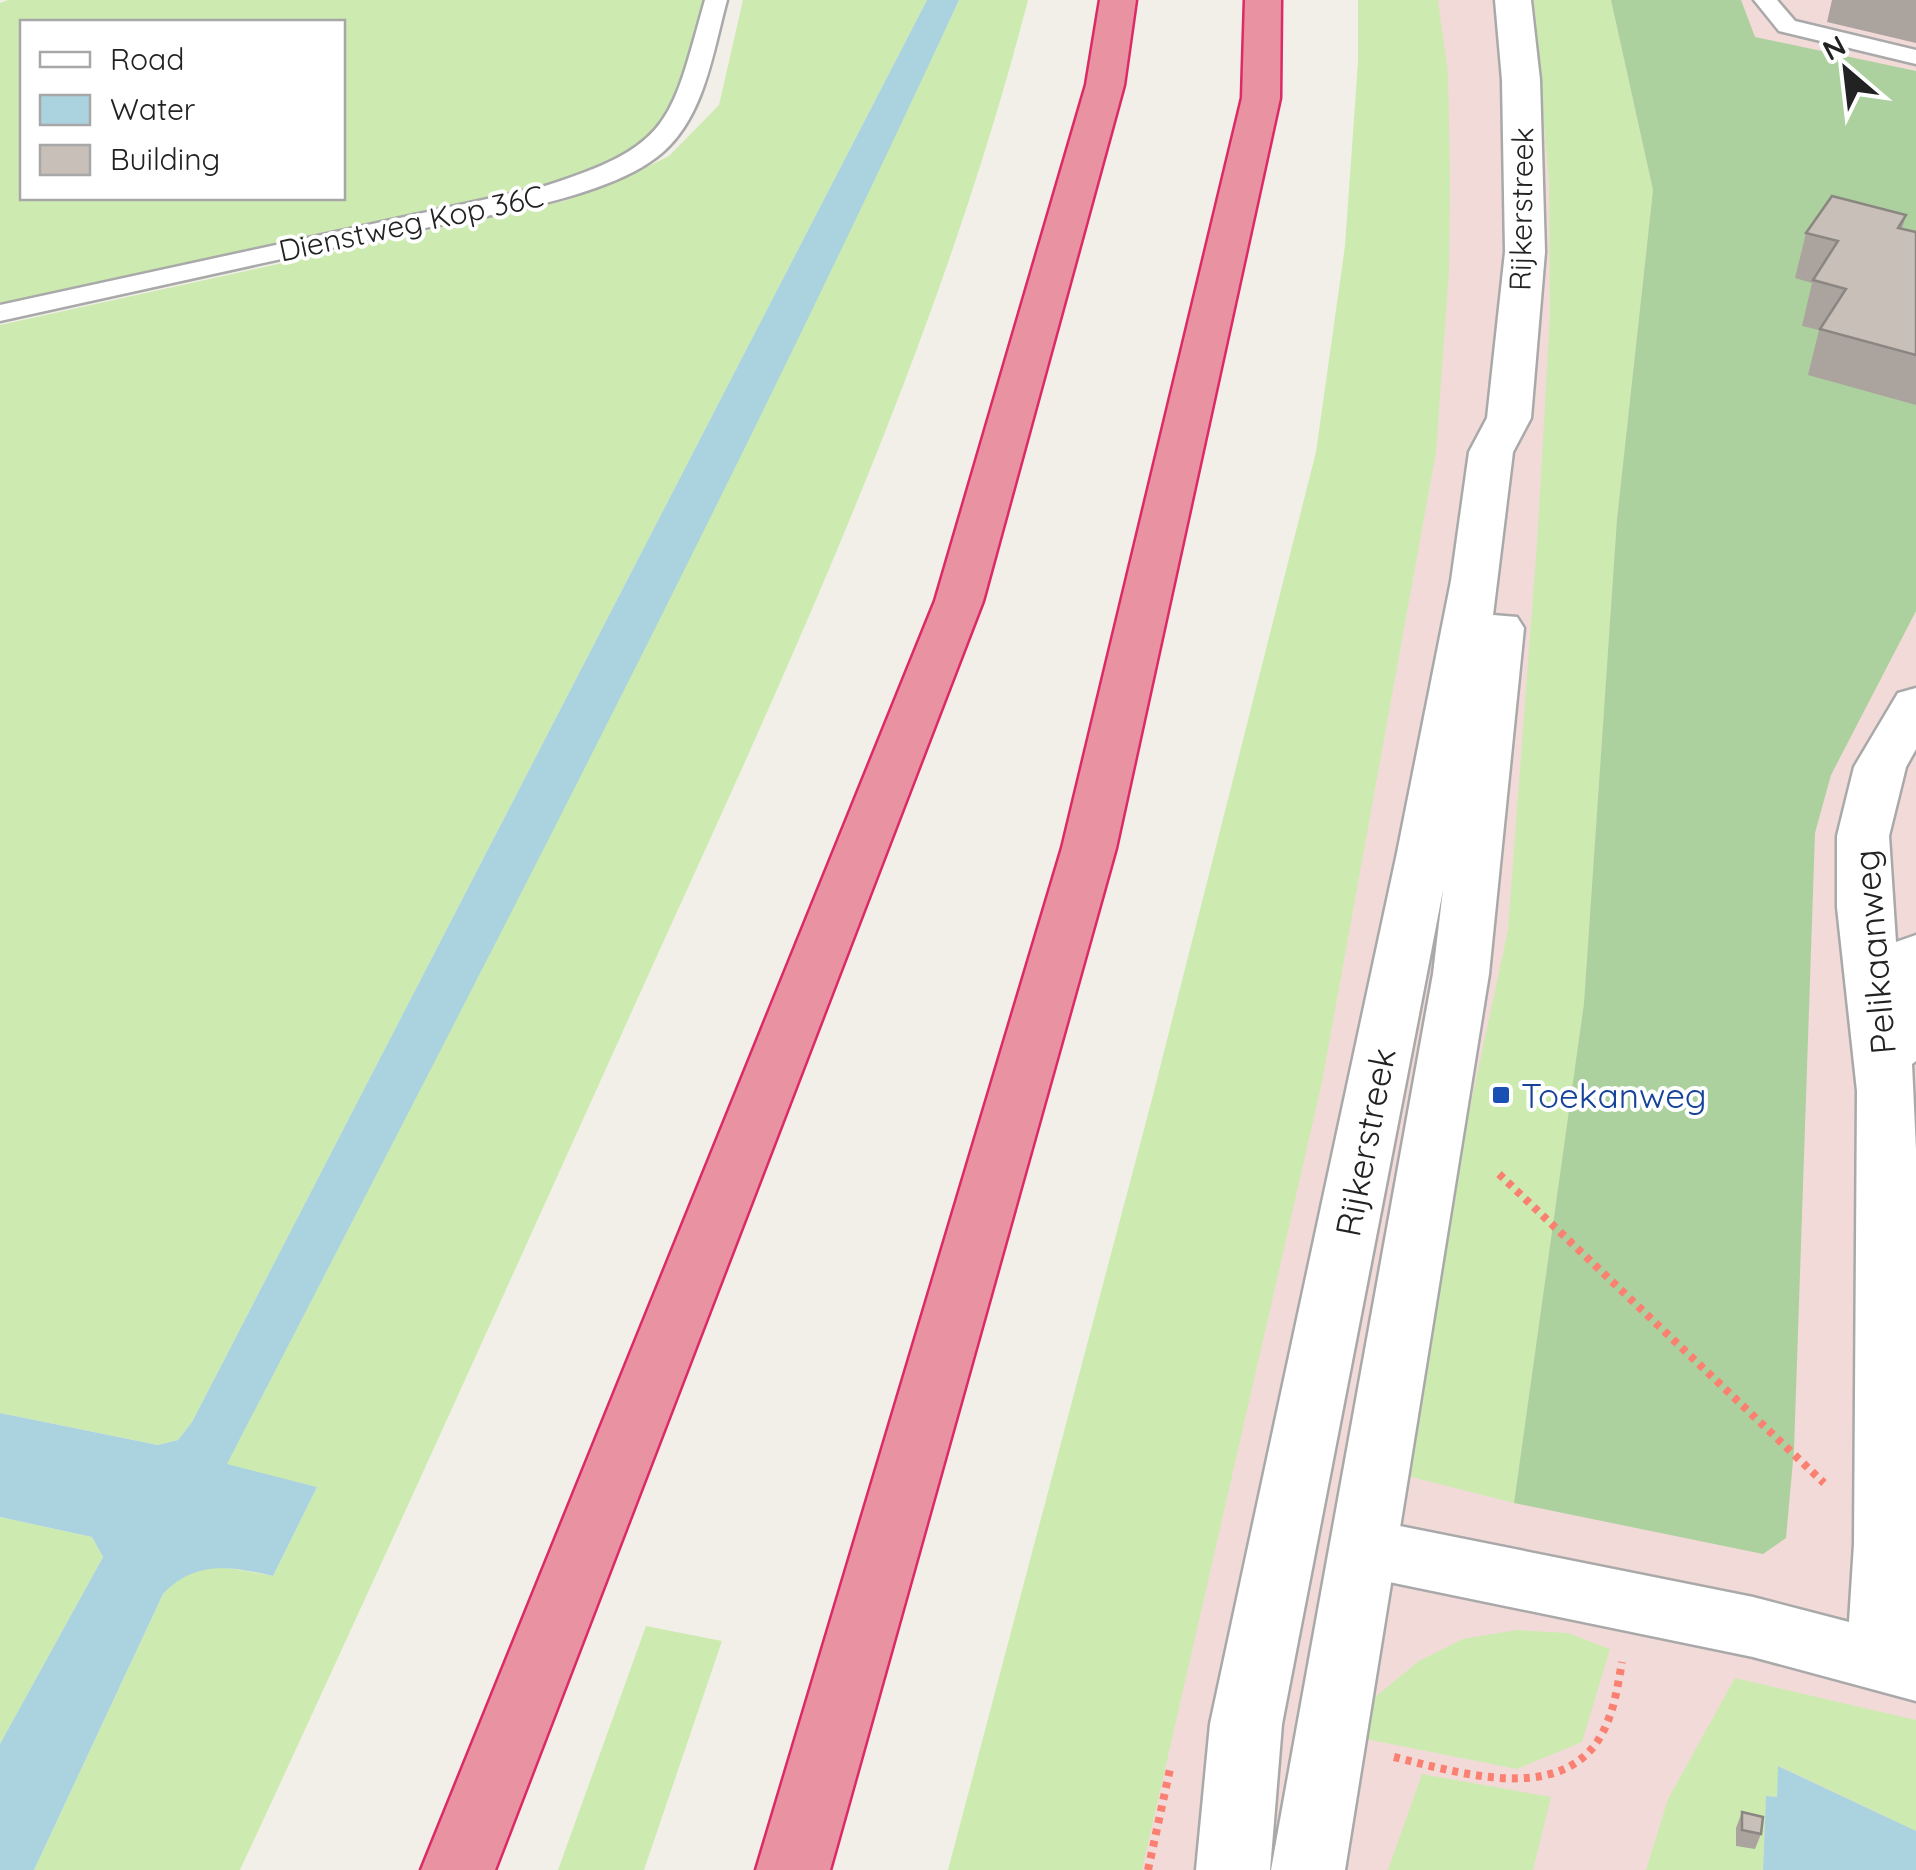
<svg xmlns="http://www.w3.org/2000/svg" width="1916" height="1870" font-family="Quicksand,sans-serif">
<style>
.commercial{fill:#f2dad9}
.grass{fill:#cdebb0;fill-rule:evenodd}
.forest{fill:#add19e}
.water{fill:#aad3df}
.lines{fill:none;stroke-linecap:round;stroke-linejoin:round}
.service-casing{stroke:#a9a9a9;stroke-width:5}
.minor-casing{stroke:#a9a9a9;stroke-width:5}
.tertiary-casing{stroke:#a9a9a9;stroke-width:5}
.motorway-casing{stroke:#dc2a67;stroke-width:5}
.path{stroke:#fa8072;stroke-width:8;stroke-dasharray:6 6;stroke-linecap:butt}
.service{fill:#fff;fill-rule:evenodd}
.minor{fill:#fff;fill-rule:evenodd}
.tertiary{fill:#fff;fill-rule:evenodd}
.motorway{fill:#e892a2;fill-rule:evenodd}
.wall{fill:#aba49e}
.building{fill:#c7bfb8;stroke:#8b8681;stroke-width:2.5}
.transit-dot{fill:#1a4fb4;stroke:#fff;stroke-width:4}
.labels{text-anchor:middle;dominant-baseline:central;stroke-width:8;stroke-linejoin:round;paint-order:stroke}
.far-street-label{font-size:30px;fill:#222;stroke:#fff}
.street-label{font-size:35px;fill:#222;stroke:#fff}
.transit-label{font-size:35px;fill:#164399;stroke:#fff;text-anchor:start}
</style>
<rect width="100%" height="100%" fill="#f2efe9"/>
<path class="commercial" d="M 1412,0 L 1916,0 L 1916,1870 L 1062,1870 Z"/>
<path class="grass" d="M 8,0 L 704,0 C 690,56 680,112 632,150 C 609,167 573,176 546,186 L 0,305 L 0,3 ZM 22,22 L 342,22 L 342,198 L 22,198 Z
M 743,0 L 927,0 L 192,1422 L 178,1440 L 158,1445 L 0,1413 L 0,325 L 564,201 L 625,178 L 669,156 L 719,105 Z
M 959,0 L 1028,0 C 941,337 795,653 651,969 C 515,1270 379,1571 240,1870 L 34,1870 L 163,1594 C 198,1556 229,1568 273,1576 L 317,1487 L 226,1465 C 478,980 726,493 959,0 Z
M 1358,0 L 1438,0 L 1448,73 L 1450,179 L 1449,271 L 1436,452 L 1322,1082 L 1142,1870 L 948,1870 L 1152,1099 L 1316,452 L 1345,246 L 1358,62 Z
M 1534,0 L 1611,0 L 1653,190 L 1617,519 L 1584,1003 L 1514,1503 L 1392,1472 L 1508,930 L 1538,528 L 1550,314 L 1549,184 Z
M 0,1517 L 92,1537 L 103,1557 L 0,1744 Z
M 646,1626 L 722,1641 L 644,1870 L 558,1870 Z
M 1517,1630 L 1568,1633 L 1610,1649 L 1582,1742 L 1517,1769 L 1361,1738 L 1375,1697 L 1419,1661 L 1463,1639 Z
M 1735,1678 L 1916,1720 L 1916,1831 L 1779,1766 L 1777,1797 L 1766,1796 L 1763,1870 L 1646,1870 L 1668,1799 Z
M 1422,1774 L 1551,1797 L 1533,1870 L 1388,1870 Z"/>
<path class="forest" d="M 1611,0 L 1741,0 L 1755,37 L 1916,71 L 1916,611 L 1831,775 L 1815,833 L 1794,1450 L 1786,1538 L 1763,1554 L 1514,1503 L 1584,1003 L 1617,519 L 1653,190 Z"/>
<path class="water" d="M 927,0 L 959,0 C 730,495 477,980 227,1464 L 317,1487 L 273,1576 C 231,1566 195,1560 163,1594 L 34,1870 L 0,1870 L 0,1744 L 103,1557 L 92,1537 L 0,1517 L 0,1413 L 158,1445 L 178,1440 L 192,1422 Z
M 1778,1766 L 1916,1831 L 1916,1870 L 1763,1870 L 1766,1796 L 1777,1797 Z"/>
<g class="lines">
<g class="service-casing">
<path id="service" d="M 705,0 L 727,0 C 713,51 705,115 663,152 C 608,201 468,218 395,234 C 263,263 132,292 0,321 L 0,305 L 542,187 C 672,146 670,124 705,0 Z
M 1754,0 L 1777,0 L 1795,21 L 1916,50 L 1916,64 L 1779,31 Z"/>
</g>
<g class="minor-casing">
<path id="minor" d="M 1916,688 L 1916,749 L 1906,767 L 1889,836 L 1896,942 L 1916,935 L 1916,1061 L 1912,1064 L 1916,1150 L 1916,1701 L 1753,1657 L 1365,1577 L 1341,1568 L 1331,1548 L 1341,1528 L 1365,1519 L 1753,1597 L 1849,1622 L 1854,1544 L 1857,1091 L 1837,907 L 1837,836 L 1854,767 L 1898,693 Z"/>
</g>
<g class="tertiary-casing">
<path id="tertiary" d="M 1495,0 L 1531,0 L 1540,80 L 1545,252 L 1531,418 L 1513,452 L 1493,615 L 1517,617 L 1524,628 L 1489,974 L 1345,1870 L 1271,1870 L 1433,974 L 1443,890 L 1282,1724 L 1270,1870 L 1196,1870 L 1210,1724 L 1397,853 L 1451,581 L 1469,452 L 1487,418 L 1505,252 L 1502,80 Z"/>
</g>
<g class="motorway-casing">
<path id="motorway" d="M 1100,0 L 1136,0 L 1124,85 L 983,601 L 495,1870 L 421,1870 L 935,601 L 1086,85 Z
M 1245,0 L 1281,0 L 1280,98 L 1116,848 L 830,1870 L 756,1870 L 1062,848 L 1242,98 Z"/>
</g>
<path class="path" d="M 1499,1174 L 1824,1483
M 1394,1757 C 1453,1771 1554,1804 1597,1742 C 1613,1718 1617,1690 1622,1662
M 1148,1870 L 1170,1769"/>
<use href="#service" class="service"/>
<use href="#minor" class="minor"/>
<use href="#tertiary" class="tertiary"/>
<use href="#motorway" class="motorway"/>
</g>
<path class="wall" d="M 1832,0 L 1916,0 L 1916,43 L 1827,22 Z
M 1906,215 L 1902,229 L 1916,232 L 1916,405 L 1808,375 L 1819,330 L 1802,326 L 1812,283 L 1795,278 L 1806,233 Z
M 1742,1812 L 1761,1834 L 1755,1849 L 1736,1846 L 1736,1828 Z"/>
<path class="building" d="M 1832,196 L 1906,215 L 1898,228 L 1916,232 L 1916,355 L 1820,329 L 1846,289 L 1813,280 L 1838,241 L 1806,233 Z
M 1742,1812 L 1763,1817 L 1761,1834 L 1742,1830 Z"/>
<rect class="transit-dot" x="1491" y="1085" width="20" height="20" rx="5"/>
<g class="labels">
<g class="far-street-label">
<text transform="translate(1521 209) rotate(-89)">Rijkerstreek</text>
<text transform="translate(411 223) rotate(-12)">Dienstweg Kop 36C</text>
</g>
<g class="street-label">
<text transform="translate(1874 952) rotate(-95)">Pelikaanweg</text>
<text transform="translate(1365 1142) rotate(-79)">Rijkerstreek</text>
</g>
<g class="transit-label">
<text x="1521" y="1095">Toekanweg</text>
</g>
</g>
<rect x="20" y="20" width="325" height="180" fill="#ffffff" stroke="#a7a7a7" stroke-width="2.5"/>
<rect x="40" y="52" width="50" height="15" fill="#ffffff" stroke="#a7a7a7" stroke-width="2.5"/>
<text x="110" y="70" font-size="30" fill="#222222">Road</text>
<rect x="40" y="95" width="50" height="30" fill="#aad3df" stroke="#a7a7a7" stroke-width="2.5"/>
<text x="110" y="120" font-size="30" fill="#222222">Water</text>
<rect x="40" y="145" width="50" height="30" fill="#c7bfb8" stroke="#a7a7a7" stroke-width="2.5"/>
<text x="110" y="170" font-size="30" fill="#222222">Building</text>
<g transform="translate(1846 70) rotate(332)" stroke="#ffffff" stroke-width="8" paint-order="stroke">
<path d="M0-8L18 38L0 25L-18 38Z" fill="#222222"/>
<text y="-15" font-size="28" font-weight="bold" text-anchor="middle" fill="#222222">N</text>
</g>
</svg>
